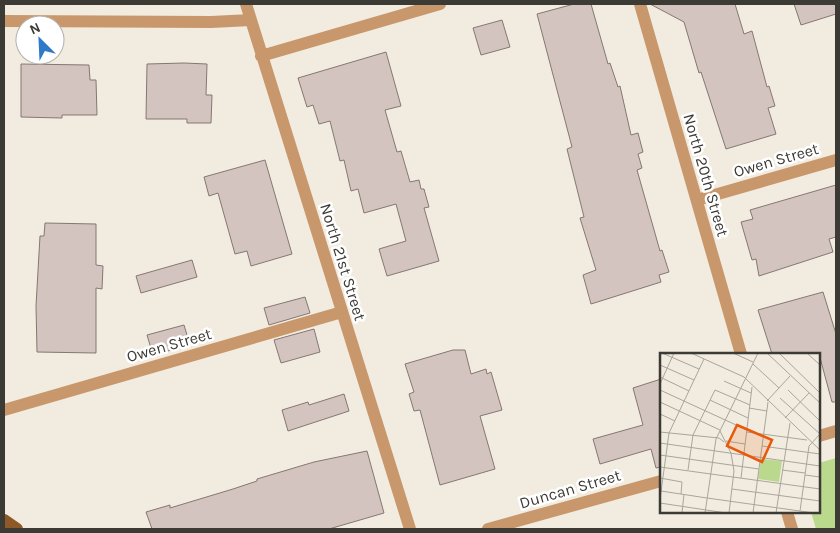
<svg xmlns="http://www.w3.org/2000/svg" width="840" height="533" font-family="Karla,sans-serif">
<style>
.green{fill:#bbd98d}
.building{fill:#d3c4bf;stroke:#857773}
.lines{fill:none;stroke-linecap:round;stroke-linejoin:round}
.minor{stroke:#c9976c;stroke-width:12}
.major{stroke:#8d5926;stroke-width:12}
.labels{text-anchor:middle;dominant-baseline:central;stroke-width:5;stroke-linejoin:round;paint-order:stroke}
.street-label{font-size:16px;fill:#3c3a35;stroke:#fff}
.inset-road{fill:none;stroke:#a9a59b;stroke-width:1}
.view{fill:#e8590c;fill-opacity:0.15;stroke:#e8590c;stroke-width:2.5}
.inset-edge{fill:none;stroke:#3c3a35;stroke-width:2.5}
</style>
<rect width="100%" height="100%" fill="#f1ecdf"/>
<path class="green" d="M 836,458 L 836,529 L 816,529 L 811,512 L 819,512 L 819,463 Z"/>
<path class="building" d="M 574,4 L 591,4 L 608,64 L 610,63 L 618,87 L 620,86 L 631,135 L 638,133 L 643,152 L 638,154 L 642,168 L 637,170 L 660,251 L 662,250 L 669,272 L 659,275 L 661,282 L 591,304 L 583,275 L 596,270 L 580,218 L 584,217 L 567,149 L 572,147 L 537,14 Z
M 650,4 L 735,4 L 744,34 L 752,31 L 767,87 L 769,86 L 775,106 L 768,108 L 776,134 L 726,149 L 701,72 L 699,73 L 684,22 Z
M 794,4 L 836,4 L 836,14 L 801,25 Z
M 502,20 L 510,47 L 481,55 L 473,28 Z
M 386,52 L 401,106 L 385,110 L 397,152 L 401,151 L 410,182 L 419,180 L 421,189 L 424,189 L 429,207 L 424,208 L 439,261 L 387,276 L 379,249 L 406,241 L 396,204 L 364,213 L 358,189 L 351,191 L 344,160 L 340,161 L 330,121 L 319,124 L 313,105 L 307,107 L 298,78 Z
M 184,63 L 207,64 L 206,95 L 212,95 L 211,123 L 187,123 L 187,119 L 146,119 L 147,64 Z
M 21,64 L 89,65 L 90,80 L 96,80 L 97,115 L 62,115 L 62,118 L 21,117 Z
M 265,160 L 292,254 L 251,266 L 247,251 L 235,254 L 218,193 L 209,196 L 204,177 Z
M 836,185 L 836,237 L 829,239 L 833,252 L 759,276 L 756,259 L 752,260 L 741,222 L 753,219 L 750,210 Z
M 45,223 L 96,224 L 96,265 L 103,266 L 102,289 L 96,288 L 96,353 L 37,352 L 36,306 L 40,236 L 44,236 Z
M 192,260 L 197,277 L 141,293 L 136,276 Z
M 823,292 L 836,334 L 836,402 L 832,402 L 819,354 L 772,354 L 758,310 Z
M 305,297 L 310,313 L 269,325 L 264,308 Z
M 184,325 L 190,345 L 153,355 L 147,335 Z
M 314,329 L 320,352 L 281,363 L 274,340 Z
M 453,350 L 465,350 L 471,374 L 486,369 L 487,374 L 491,372 L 502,410 L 480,416 L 495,469 L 440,485 L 420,410 L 414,411 L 409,394 L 414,392 L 405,364 Z
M 661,379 L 661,467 L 656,468 L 651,449 L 600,464 L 593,439 L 643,425 L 633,388 Z
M 344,394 L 349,411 L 288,431 L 282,410 L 308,402 L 309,405 Z
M 367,451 L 384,513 L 329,529 L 152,529 L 146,512 L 170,505 L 170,508 L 233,489 L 257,481 L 257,479 L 314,462 Z"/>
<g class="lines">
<path class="minor" d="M 246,4 L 410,529
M 640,4 L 741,354
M 4,21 L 211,22 L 251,20
M 261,56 L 440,4
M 697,200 L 836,160
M 4,410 L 342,312
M 819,436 L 836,431
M 787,512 L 792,529
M 488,529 L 661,481"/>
<path class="major" d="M 4,520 L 17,529"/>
</g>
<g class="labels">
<g class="street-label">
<text transform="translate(776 160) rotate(-16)">Owen Street</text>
<text transform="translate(706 175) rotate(74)">North 20th Street</text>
<text transform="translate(343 262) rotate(73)">North 21st Street</text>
<text transform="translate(169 345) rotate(-16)">Owen Street</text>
<text transform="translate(570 489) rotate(-16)">Duncan Street</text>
</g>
</g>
<g transform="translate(660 353)">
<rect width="160" height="160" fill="#f1ecdf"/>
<path d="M 101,106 L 122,108 L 119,129 L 98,126 Z" fill="#bbd98d"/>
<path class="inset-road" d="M 2,0 L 39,16M 31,0 L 84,24 L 160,97M 73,0 L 93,9M 107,0 L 160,50M 119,0 L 160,40M 147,0 L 160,12M 93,11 L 119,35M 0,12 L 34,27M 0,24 L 29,38M 64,28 L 91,40M 0,31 L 14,0M 0,37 L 87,77M 128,37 L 160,68M 120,45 L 160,81M 50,47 L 88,65M 107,48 L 130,23M 0,49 L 60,77M 89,55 L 107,58M 0,61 L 15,68M 125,65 L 149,40M 60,78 L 71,100 L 74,118 L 69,160M 0,79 L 59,85 L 64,89M 87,79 L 147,87M 66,88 L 85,91M 69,88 L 77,72M 0,90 L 160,113M 102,93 L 160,101M 0,102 L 99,116M 0,114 L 160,136M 28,117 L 33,82 L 55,37 L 90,52M 122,117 L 145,120M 145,122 L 160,124M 0,125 L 22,129 L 21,141M 81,125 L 92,34M 72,136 L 160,148M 1,138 L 47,145M 47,145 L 154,160M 0,146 L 9,80 L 44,6M 0,150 L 66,160M 140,158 L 149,93 L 160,81M 22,160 L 24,141M 45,160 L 56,86 L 98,0M 93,160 L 108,49M 116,160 L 130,70"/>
<path class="view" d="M 77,72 L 112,87 L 102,109 L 67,93 Z"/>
<rect width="160" height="160" class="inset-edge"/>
</g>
<rect width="840" height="533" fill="none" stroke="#3c3a35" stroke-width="10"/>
<g transform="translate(40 40) rotate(336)"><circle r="24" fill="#ffffff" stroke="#b1b0ae"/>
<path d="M0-4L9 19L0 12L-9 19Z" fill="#2f79c9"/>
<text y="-8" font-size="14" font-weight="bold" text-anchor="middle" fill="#3c3a35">N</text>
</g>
</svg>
